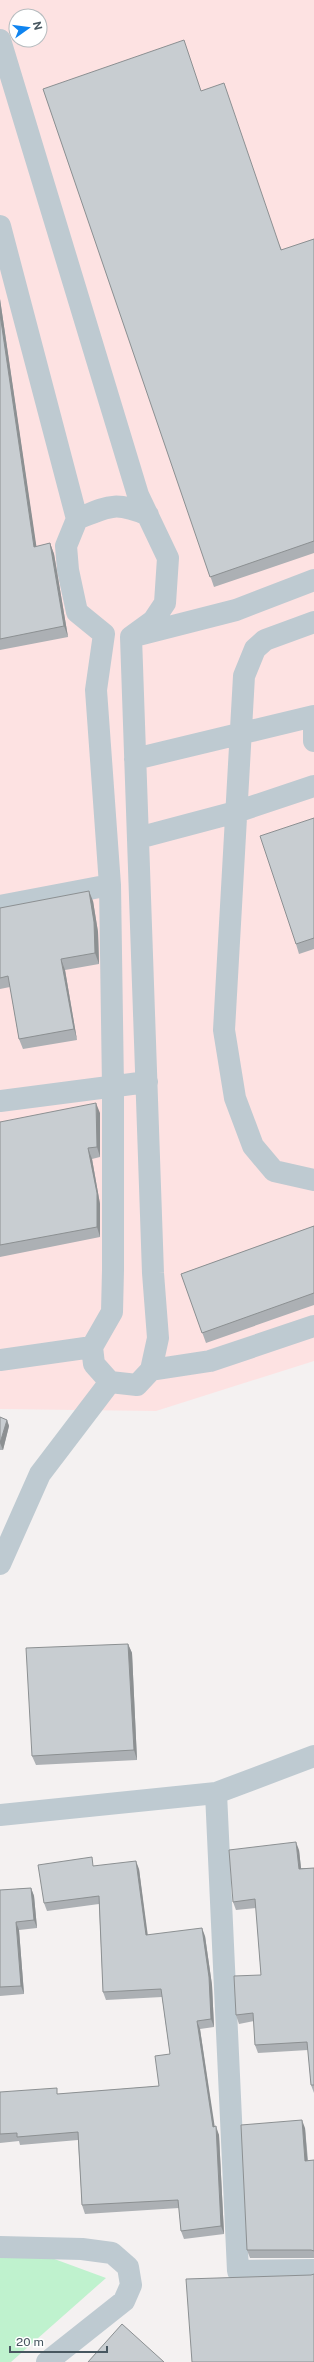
<svg xmlns="http://www.w3.org/2000/svg" width="314" height="2362" font-family="'Public Sans',sans-serif">
<style>
.medical{fill:#fde2e2;fill-rule:evenodd}
.green{fill:#bff2ce}
.lines{fill:none;stroke-linecap:round;stroke-linejoin:round}
.minor{stroke:#becad1;stroke-width:22}
.wall{fill:#acb0b4}
.shaded-wall{fill:#8c9092}
.building{fill:#c8cdd1;stroke:#8c9092}
</style>
<rect width="100%" height="100%" fill="#f4f1f1"/>
<path class="medical" d="M 0,0 L 314,0 L 314,1361 L 156,1411 L 0,1409 ZM 16,16 L 40,16 L 40,40 L 16,40 Z"/>
<path class="green" d="M 0,2239 L 106,2278 L 11,2362 L 0,2362 Z"/>
<g class="lines">
<path class="minor" d="M 0,40 L 138,495 L 168,558 L 165,603 L 153,621 L 131,637 L 153,1273 L 158,1338 L 151,1370 L 137,1385 L 110,1382 L 94,1364 L 92,1347 L 112,1312 L 113,1270 L 113,1087 L 110,885 L 96,690 L 104,634 L 77,612 L 68,570 L 66,546 L 77,519 L 0,226
M 77,519 C 109,506 115,501 148,515
M 314,622 L 265,640 L 255,649 L 244,676 L 224,1030 L 235,1098 L 253,1146 L 274,1171 L 314,1180
M 138,635 L 236,610 L 314,580
M 314,728 L 314,741
M 135,759 L 314,716
M 138,838 L 236,812 L 314,786
M 0,906 L 110,885
M 0,1101 L 147,1082
M 0,1360 L 92,1347
M 151,1370 L 210,1361 L 314,1326
M 0,1564 L 40,1474 L 110,1382
M 216,1793 L 238,2271 L 314,2270
M 0,1815 L 216,1793 L 314,1756
M 0,2247 L 82,2249 L 112,2253 L 128,2267 L 131,2285 L 124,2301 L 47,2362"/>
</g>
<path class="wall" d="M 43,89 L 202,91 L 282,250 L 314,239 L 314,553 L 214,587 Z
M 0,299 L 36,547 L 50,543 L 54,554 L 68,637 L 0,650 Z
M 314,818 L 314,949 L 299,954 L 296,944 Z
M 93,901 L 98,932 L 99,964 L 65,970 L 77,1040 L 23,1049 L 19,1039 L 10,987 L 0,989 L 0,908 Z
M 100,1113 L 100,1157 L 92,1159 L 100,1204 L 100,1237 L 0,1257 L 0,1122 Z
M 314,1226 L 314,1305 L 206,1343 L 181,1274 Z
M 0,1417 L 7,1420 L 9,1426 L 3,1450 L 0,1450 Z
M 128,1644 L 132,1653 L 137,1760 L 36,1765 L 32,1756 Z
M 299,1850 L 301,1868 L 314,1868 L 314,2093 L 311,2085 L 308,2050 L 258,2053 L 255,2045 L 254,2021 L 239,2024 L 236,2015 L 261,1975 L 256,1908 L 236,1910 L 233,1902 Z
M 95,1866 L 139,1869 L 147,1935 L 205,1936 L 212,1985 L 214,2027 L 200,2029 L 214,2127 L 219,2135 L 224,2234 L 184,2239 L 181,2231 L 179,2208 L 85,2214 L 82,2205 L 78,2140 L 20,2145 L 19,2141 L 0,2143 L 0,2092 L 59,2094 L 159,2086 L 170,2054 L 162,1997 L 106,2000 L 103,1992 L 99,1904 L 47,1911 L 44,1903 Z
M 31,1888 L 34,1896 L 37,1928 L 19,1930 L 24,1994 L 0,1996 L 0,1890 Z
M 305,2128 L 308,2160 L 314,2160 L 314,2258 L 250,2258 L 247,2250 Z"/>
<path class="shaded-wall" d="M 0,299 L 38,557 L 34,547 L 0,314 Z
M 50,543 L 54,554 L 68,637 L 64,626 Z
M 89,891 L 93,901 L 98,932 L 99,964 L 95,953 Z
M 61,959 L 65,970 L 77,1040 L 74,1029 Z
M 96,1103 L 100,1113 L 100,1157 L 97,1147 Z
M 88,1148 L 92,1159 L 100,1204 L 100,1237 L 97,1227 Z
M 7,1420 L 9,1426 L 3,1450 L 0,1443 Z
M 128,1644 L 132,1653 L 137,1760 L 134,1750 Z
M 296,1842 L 299,1850 L 302,1877 L 299,1869 Z
M 136,1861 L 139,1869 L 149,1944 L 146,1935 Z
M 31,1888 L 34,1896 L 37,1928 L 34,1920 Z
M 16,1922 L 19,1930 L 24,1994 L 21,1986 Z
M 202,1928 L 205,1936 L 212,1985 L 214,2027 L 211,2019 Z
M 197,2021 L 200,2029 L 216,2135 L 213,2127 Z
M 302,2120 L 305,2128 L 308,2169 L 305,2161 Z
M 216,2126 L 219,2135 L 224,2234 L 221,2226 Z"/>
<path class="building" d="M 184,40 L 201,91 L 224,83 L 281,250 L 314,239 L 314,541 L 210,577 L 43,89 Z
M 0,314 L 34,547 L 50,543 L 64,626 L 0,639 Z
M 314,818 L 314,938 L 296,944 L 260,836 Z
M 89,891 L 94,922 L 95,953 L 61,959 L 74,1029 L 19,1039 L 8,976 L 0,978 L 0,908 Z
M 96,1103 L 97,1147 L 88,1148 L 97,1193 L 97,1227 L 0,1245 L 0,1122 Z
M 314,1226 L 314,1293 L 202,1333 L 181,1274 Z
M 0,1417 L 7,1420 L 0,1443 Z
M 128,1644 L 134,1750 L 32,1756 L 26,1648 Z
M 296,1842 L 299,1869 L 314,1868 L 314,2085 L 311,2085 L 307,2042 L 255,2045 L 253,2013 L 236,2015 L 234,1976 L 261,1975 L 255,1899 L 233,1902 L 229,1850 Z
M 92,1857 L 93,1866 L 136,1861 L 146,1935 L 202,1928 L 209,1977 L 211,2019 L 197,2021 L 213,2127 L 216,2126 L 221,2226 L 181,2231 L 178,2200 L 82,2205 L 78,2132 L 17,2137 L 17,2133 L 0,2134 L 0,2092 L 57,2088 L 57,2094 L 159,2086 L 155,2056 L 170,2054 L 161,1989 L 103,1992 L 99,1896 L 44,1903 L 38,1865 Z
M 31,1888 L 34,1920 L 16,1922 L 21,1986 L 0,1987 L 0,1890 Z
M 302,2120 L 305,2161 L 314,2160 L 314,2251 L 311,2250 L 247,2250 L 241,2125 Z
M 314,2274 L 314,2362 L 192,2362 L 186,2279 L 311,2275 Z
M 122,2324 L 164,2362 L 88,2362 Z"/>
<g transform="translate(28 28) rotate(76)"><circle r="19" fill="#ffffff" stroke="#b6bcbf"/>
<path d="M0-3L7 15L0 10L-7 15Z" fill="#0f84f0"/>
<text y="-6" font-size="11" font-weight="bold" text-anchor="middle" fill="#485760">N</text>
</g>
<path d="M10 2346v6h97v-6" fill="none" stroke="#485760" stroke-width="2"/>
<text x="16" y="2346" font-size="12" fill="#485760" stroke="#ffffff" stroke-width="3" paint-order="stroke">20 m</text>
</svg>
